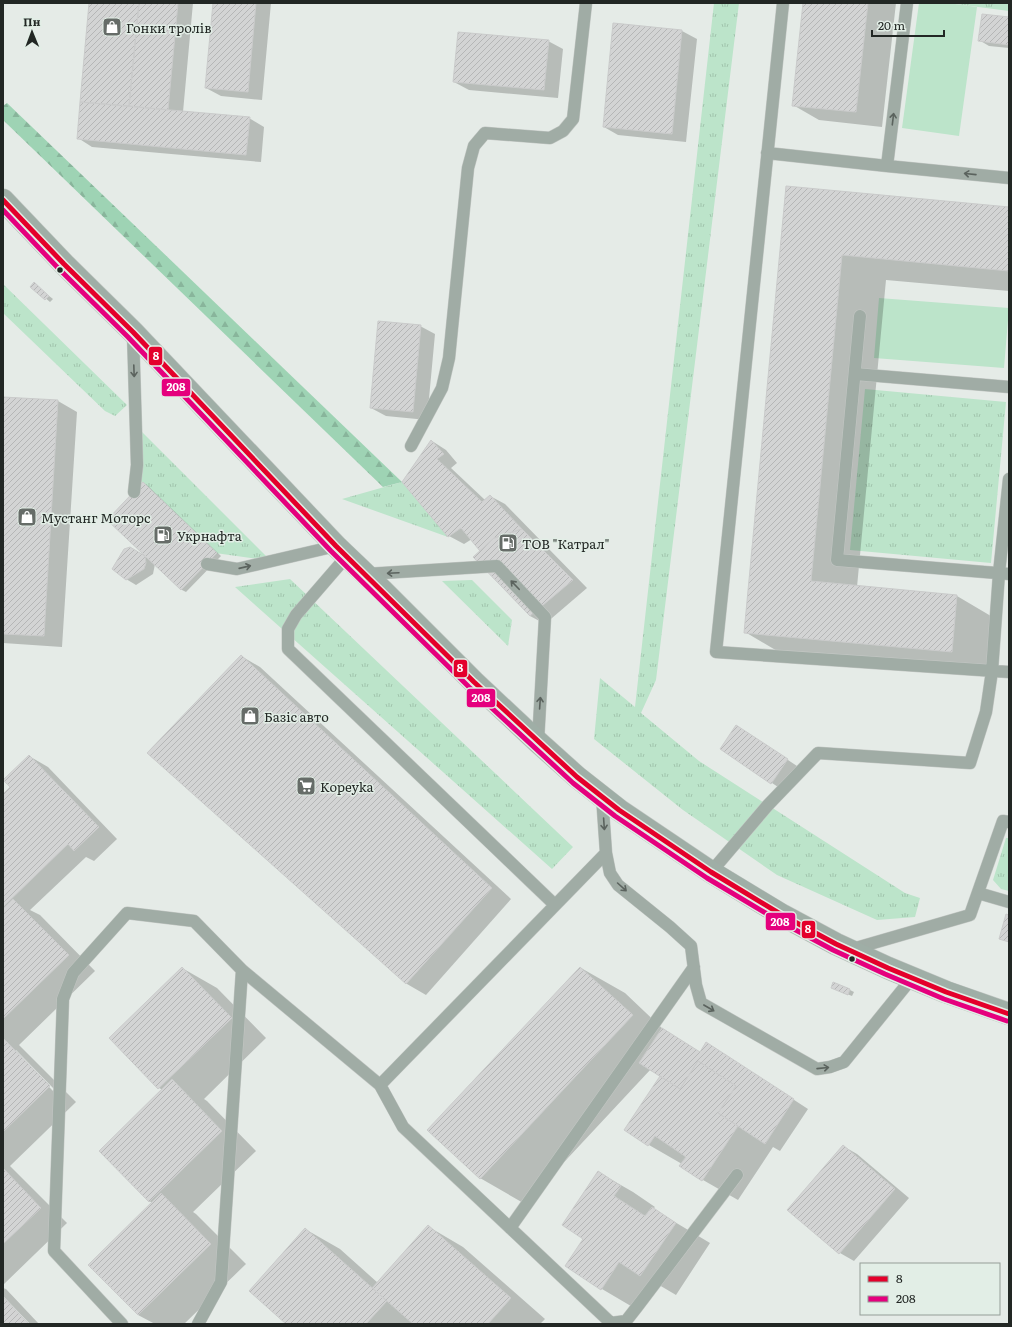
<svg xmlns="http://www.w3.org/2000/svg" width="1012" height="1327" font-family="Literata,serif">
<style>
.grass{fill:url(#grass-tufts)}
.forest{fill:url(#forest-firs)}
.pitch{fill:#bce4ca}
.shadow{fill:#0003;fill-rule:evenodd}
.building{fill:url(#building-hatch);stroke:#cacbcb}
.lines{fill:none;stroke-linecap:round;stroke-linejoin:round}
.lane-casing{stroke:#c3c7c4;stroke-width:13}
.primary-casing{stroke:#c3c7c4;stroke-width:23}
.lane{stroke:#a0aca5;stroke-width:12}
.primary{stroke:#9faea6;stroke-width:22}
.bus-1-casing{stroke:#e2eee6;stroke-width:8}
.bus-2-casing{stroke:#e2eee6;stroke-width:8}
.bus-1{stroke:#e4002b;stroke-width:5}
.bus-2{stroke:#e5007d;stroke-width:5}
.oneway{stroke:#5b635e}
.bus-dot{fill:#222724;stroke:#e2eee6;stroke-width:1.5}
.labels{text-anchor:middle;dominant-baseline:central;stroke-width:3;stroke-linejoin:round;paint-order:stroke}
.poi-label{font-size:13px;fill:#222724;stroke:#e2eee6;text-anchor:start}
.line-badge{stroke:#e2eee6;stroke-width:1.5}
.badge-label{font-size:11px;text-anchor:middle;font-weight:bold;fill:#fff}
</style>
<defs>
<pattern id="grass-tufts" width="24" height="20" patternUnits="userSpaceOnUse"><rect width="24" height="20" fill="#bce4ca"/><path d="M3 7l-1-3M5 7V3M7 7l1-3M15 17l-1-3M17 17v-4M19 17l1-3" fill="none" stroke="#a1c4ad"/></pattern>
<pattern id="forest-firs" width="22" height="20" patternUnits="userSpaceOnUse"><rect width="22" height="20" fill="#9ed3b4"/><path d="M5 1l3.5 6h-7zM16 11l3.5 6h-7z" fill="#88b59b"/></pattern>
<pattern id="building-hatch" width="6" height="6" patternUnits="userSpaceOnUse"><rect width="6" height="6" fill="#d3d4d4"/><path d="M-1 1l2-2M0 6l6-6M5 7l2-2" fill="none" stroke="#b5b6b6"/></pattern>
</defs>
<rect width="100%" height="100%" fill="#e5ebe7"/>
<path class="grass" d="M 714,3 L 739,3 L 656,680 L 641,713 L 699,761 L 905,893 L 920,898 L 915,917 L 877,920 L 777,875 L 683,810 L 594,739 L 600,678 L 635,707 Z
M 948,3 L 1009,3 L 1009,11 Z
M 3,284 L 127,405 L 115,416 L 105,411 L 3,313 Z
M 865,389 L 1006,402 L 991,563 L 850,550 Z
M 136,426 L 271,561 L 194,550 L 143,500 Z
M 402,482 L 448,537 L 342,499 Z
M 290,579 L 573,847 L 552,869 L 235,587 Z
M 472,580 L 512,620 L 508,646 L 442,581 Z
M 1006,838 L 1009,838 L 1009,891 L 1001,889 L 993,880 Z"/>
<path class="forest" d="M 7,103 L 402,482 L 383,487 L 3,120 L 3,106 Z"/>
<path class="pitch" d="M 919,3 L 948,3 L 977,7 L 959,136 L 902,128 Z
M 879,298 L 1009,308 L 1004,368 L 874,358 Z"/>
<path class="shadow" d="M 90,3 L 193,3 L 183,112 L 249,118 L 264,127 L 261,162 L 92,147 L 78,138 Z
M 214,3 L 271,3 L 262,100 L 221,96 L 206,88 Z
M 804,3 L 896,3 L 882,127 L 819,120 L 793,105 Z
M 1009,18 L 1009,48 L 989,46 L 979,40 Z
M 614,24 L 682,31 L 697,39 L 686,142 L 618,135 L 604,127 Z
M 548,41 L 563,49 L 558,98 L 469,90 L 454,82 Z
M 786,187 L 1009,208 L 1009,291 L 886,280 L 857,587 L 957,596 L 1001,622 L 996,677 L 789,658 L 745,632 Z
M 34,284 L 53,299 L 50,302 L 32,287 Z
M 420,326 L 435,334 L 427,420 L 386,416 L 371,408 Z
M 3,398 L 58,401 L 77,412 L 62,647 L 3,643 Z
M 432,441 L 446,450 L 457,463 L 451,468 L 485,500 L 490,496 L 505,504 L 587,588 L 545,624 L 530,616 L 472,539 L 464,544 L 449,536 Z
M 144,483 L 148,486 L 221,556 L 186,592 L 182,590 L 155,564 L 153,574 L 136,585 L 126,579 L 130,548 L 149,559 Z
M 241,656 L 260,667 L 511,899 L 426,995 L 407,984 L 149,753 Z
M 737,726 L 797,766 L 781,789 L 721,749 Z
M 29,756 L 48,767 L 117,839 L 94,861 L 86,857 L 30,910 L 40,915 L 95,971 L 19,1045 L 76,1102 L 10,1166 L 67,1223 L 3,1285 L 3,795 L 11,787 ZM 16,1050 L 54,1089 L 53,1091 L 15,1052 Z
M 182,968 L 217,988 L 266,1038 L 204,1099 L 207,1101 L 256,1151 L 193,1212 L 196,1214 L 246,1264 L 184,1324 L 155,1324 L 138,1315 L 153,1203 L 149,1201 L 163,1090 L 159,1088 L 110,1038 Z
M 581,968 L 625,993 L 664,1030 L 701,1053 L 707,1043 L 808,1109 L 780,1151 L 773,1147 L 738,1200 L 703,1180 L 681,1166 L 682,1164 L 649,1145 L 664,1080 L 651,1069 L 525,1204 L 480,1178 Z
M 832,988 L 850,990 L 854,992 L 852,996 Z
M 843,1146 L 857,1154 L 909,1198 L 854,1261 L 840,1253 Z
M 598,1172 L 633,1192 L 655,1207 L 653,1209 L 710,1243 L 676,1295 L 654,1282 L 636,1309 L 602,1289 L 584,1239 Z
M 429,1227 L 463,1247 L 545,1319 L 540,1324 L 288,1324 L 305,1229 L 340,1249 L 378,1283 Z
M 3,1288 L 6,1289 L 39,1324 L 30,1324 L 3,1296 Z"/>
<path class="building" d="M 89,3 L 139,3 L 129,106 L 80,102 Z
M 139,3 L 178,3 L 168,110 L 129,106 Z
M 213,3 L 256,3 L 248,92 L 205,88 Z
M 803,3 L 868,3 L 856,112 L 792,106 Z
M 982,14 L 1009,17 L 1009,45 L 978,41 Z
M 613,23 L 682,30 L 672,134 L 603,127 Z
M 458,32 L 549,40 L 544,90 L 453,82 Z
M 80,102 L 250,117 L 246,155 L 77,139 Z
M 786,186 L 1009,207 L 1009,271 L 842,255 L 811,581 L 957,595 L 952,652 L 744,633 Z
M 34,282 L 49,296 L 45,300 L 30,287 Z
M 378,321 L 421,325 L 413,412 L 370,408 Z
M 3,397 L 58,400 L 44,636 L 3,634 Z
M 431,440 L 444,454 L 437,459 L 482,502 L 490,495 L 522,529 L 494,538 L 480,551 L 461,528 L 448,537 L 402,482 Z
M 143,482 L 217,553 L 181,590 L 107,520 Z
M 522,529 L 573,580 L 530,616 L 473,557 L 494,538 Z
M 130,547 L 145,556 L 146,563 L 144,569 L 126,580 L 112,569 L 124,549 Z
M 241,655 L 492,888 L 406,984 L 147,753 Z
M 736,725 L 788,759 L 771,784 L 720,749 Z
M 29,755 L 99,827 L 74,851 L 68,844 L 3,907 L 3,794 L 10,787 L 3,780 Z
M 13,899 L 69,955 L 3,1019 L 3,909 Z
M 1006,914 L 1009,915 L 1009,942 L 999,939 Z
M 182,967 L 232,1018 L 158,1089 L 109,1038 Z
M 580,967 L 633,1015 L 480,1179 L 427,1130 Z
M 833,982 L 850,989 L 848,995 L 831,988 Z
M 662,1028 L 700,1052 L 706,1042 L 794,1099 L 765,1144 L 718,1113 L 736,1086 L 698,1061 L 680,1089 L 639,1063 Z
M 3,1038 L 50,1086 L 3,1132 Z
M 698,1061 L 736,1086 L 718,1113 L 738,1126 L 702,1181 L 679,1166 L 686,1157 L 655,1136 L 648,1146 L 624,1130 L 660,1076 L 680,1089 Z
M 172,1079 L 222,1131 L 149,1202 L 99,1151 Z
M 843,1145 L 895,1189 L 839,1254 L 787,1210 Z
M 3,1168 L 41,1208 L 3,1244 Z
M 598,1171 L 621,1186 L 614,1196 L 645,1216 L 652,1207 L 676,1223 L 640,1276 L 619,1262 L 601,1290 L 565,1266 L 583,1239 L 562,1225 Z
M 161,1193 L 211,1244 L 138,1315 L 88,1265 Z
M 428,1225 L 511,1298 L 488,1324 L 413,1324 L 372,1288 Z
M 305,1228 L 387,1301 L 366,1324 L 286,1324 L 249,1291 Z
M 3,1297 L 29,1324 L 3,1324 Z"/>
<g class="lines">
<g class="lane-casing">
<path id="lane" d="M 783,3 L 716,652 L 1009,672
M 907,3 L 887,166 L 1009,178
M 767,153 L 887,166
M 860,316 L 837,560 L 1009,574
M 133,333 L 137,465 L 134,492
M 855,374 L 1009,387
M 411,446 L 442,388 L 449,358 L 468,168 L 474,146 L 485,133 L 550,138 L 563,131 L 573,119 L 586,3
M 347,556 L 296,615 L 288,629 L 288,649 L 555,905
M 207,564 L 237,569 L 336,546
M 366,574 L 497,566 L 545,617 L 538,742
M 602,796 L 606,853 L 610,873 L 618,885 L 670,927 L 691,946 L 696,985 L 701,1003 L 817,1069 L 830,1067 L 844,1062 L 912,978
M 711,872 L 768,805 L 818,753 L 970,763 L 986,712 L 992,671 L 999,573 L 1009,479
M 978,893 L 1009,902
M 849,950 L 970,915 L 1003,821 L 1009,822
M 242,970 L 380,1085 L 403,1127 L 611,1323 L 626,1321 L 637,1307 L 737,1175
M 380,1085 L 606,853
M 510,1228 L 694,967
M 122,1324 L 54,1251 L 63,999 L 73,973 L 127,913 L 194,921 L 242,970 L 221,1282 L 198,1324"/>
</g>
<g class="primary-casing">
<path id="primary" d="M 3,200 L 64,264 L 133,332 L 336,546 L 382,590 L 474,682 L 538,742 L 577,777 L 619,810 L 711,872 L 782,915 L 836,944 L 888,968 L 946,992 L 1009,1014"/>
</g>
<use href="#lane" class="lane"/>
<use href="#primary" class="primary"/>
<g class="bus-1-casing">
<path id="bus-1" d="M 3,200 L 64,264 L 133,332 L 336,546 L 474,682 L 577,777 L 619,810 L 711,872 L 782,915 L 836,944 L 888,968 L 946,992 L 1009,1014"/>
</g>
<g class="bus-2-casing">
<path id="bus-2" d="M 3,210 L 59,269 L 128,337 L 331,551 L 469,687 L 573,783 L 615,816 L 707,878 L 779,921 L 833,950 L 885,974 L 944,999 L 1007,1021"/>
</g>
<use href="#bus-1" class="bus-1"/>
<use href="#bus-2" class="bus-2"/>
</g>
<defs><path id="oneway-shaft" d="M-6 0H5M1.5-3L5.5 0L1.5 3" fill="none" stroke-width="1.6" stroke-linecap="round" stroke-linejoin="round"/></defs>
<g class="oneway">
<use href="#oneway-shaft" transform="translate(893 119) rotate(-83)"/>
<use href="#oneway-shaft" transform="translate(970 174) rotate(-174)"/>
<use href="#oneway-shaft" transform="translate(134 371) rotate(88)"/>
<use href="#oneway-shaft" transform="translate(245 567) rotate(-13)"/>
<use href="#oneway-shaft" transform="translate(393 573) rotate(177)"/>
<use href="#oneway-shaft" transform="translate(515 585) rotate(-134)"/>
<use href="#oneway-shaft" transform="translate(540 703) rotate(-86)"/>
<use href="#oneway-shaft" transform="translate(604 824) rotate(86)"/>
<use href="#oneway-shaft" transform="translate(622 887) rotate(42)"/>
<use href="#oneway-shaft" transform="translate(709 1008) rotate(30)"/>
<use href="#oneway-shaft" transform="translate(823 1068) rotate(-6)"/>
</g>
<defs>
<g id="shop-square" transform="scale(1)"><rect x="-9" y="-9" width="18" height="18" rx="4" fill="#666c68" stroke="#e2eee6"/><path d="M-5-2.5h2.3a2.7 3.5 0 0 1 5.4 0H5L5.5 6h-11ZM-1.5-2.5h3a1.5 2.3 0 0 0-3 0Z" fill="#fff"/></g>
<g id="fuel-square" transform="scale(1)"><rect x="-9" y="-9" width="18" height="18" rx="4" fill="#666c68" stroke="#e2eee6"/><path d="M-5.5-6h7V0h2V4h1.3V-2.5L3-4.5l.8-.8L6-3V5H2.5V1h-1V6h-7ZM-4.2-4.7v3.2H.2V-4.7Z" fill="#fff"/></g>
<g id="supermarket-square" transform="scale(1)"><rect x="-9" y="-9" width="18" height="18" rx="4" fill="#666c68" stroke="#e2eee6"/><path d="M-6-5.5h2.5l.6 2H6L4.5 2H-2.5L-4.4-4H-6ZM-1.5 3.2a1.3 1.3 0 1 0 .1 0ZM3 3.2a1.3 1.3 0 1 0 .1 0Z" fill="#fff"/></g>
</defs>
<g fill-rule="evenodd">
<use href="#shop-square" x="112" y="27"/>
<use href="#shop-square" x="27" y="517"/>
<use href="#fuel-square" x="163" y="535"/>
<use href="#fuel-square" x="508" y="543"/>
<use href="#shop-square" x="250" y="716"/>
<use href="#supermarket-square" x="306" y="786"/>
</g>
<g class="bus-dot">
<circle cx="60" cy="270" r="3.5"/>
<circle cx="852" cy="959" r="3.5"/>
</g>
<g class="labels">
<g class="poi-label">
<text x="126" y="27">Гонки тролів</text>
<text x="41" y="517">Мустанг Моторс</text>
<text x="177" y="535">Укрнафта</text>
<text x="522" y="543">ТОВ "Катрал"</text>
<text x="264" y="716">Базіс авто</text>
<text x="320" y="786">Kopeyka</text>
</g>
</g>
<g class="line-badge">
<rect x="148" y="346" width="15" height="20" rx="4" fill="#e4002b"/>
<rect x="161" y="378" width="30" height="19" rx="4" fill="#e5007d"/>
<rect x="453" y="659" width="15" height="19" rx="4" fill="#e4002b"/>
<rect x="466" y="688" width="30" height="20" rx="4" fill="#e5007d"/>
<rect x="765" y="912" width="31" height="19" rx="4" fill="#e5007d"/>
<rect x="801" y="920" width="15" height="19" rx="4" fill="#e4002b"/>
</g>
<g class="badge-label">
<text x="156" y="360">8</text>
<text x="176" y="391">208</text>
<text x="460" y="672">8</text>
<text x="481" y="702">208</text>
<text x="780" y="926">208</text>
<text x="808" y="933">8</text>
</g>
<rect width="1012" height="1327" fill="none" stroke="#222724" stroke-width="8"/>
<rect x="860" y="1263" width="140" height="52" fill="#e2eee6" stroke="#959e98"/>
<rect x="868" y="1276" width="20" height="6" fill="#e4002b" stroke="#959e98"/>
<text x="896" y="1283" font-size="12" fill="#222724">8</text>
<rect x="868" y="1296" width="20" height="6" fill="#e5007d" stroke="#959e98"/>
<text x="896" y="1303" font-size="12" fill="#222724">208</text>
<g transform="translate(32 32) rotate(359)" stroke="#e2eee6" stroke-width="3" paint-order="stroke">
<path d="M0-3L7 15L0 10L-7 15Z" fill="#222724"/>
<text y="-6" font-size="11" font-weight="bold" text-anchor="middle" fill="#222724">Пн</text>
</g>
<path d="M872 30v6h72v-6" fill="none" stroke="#222724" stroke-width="2"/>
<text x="878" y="30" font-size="12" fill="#222724" stroke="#e2eee6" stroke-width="3" paint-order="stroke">20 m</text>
</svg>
